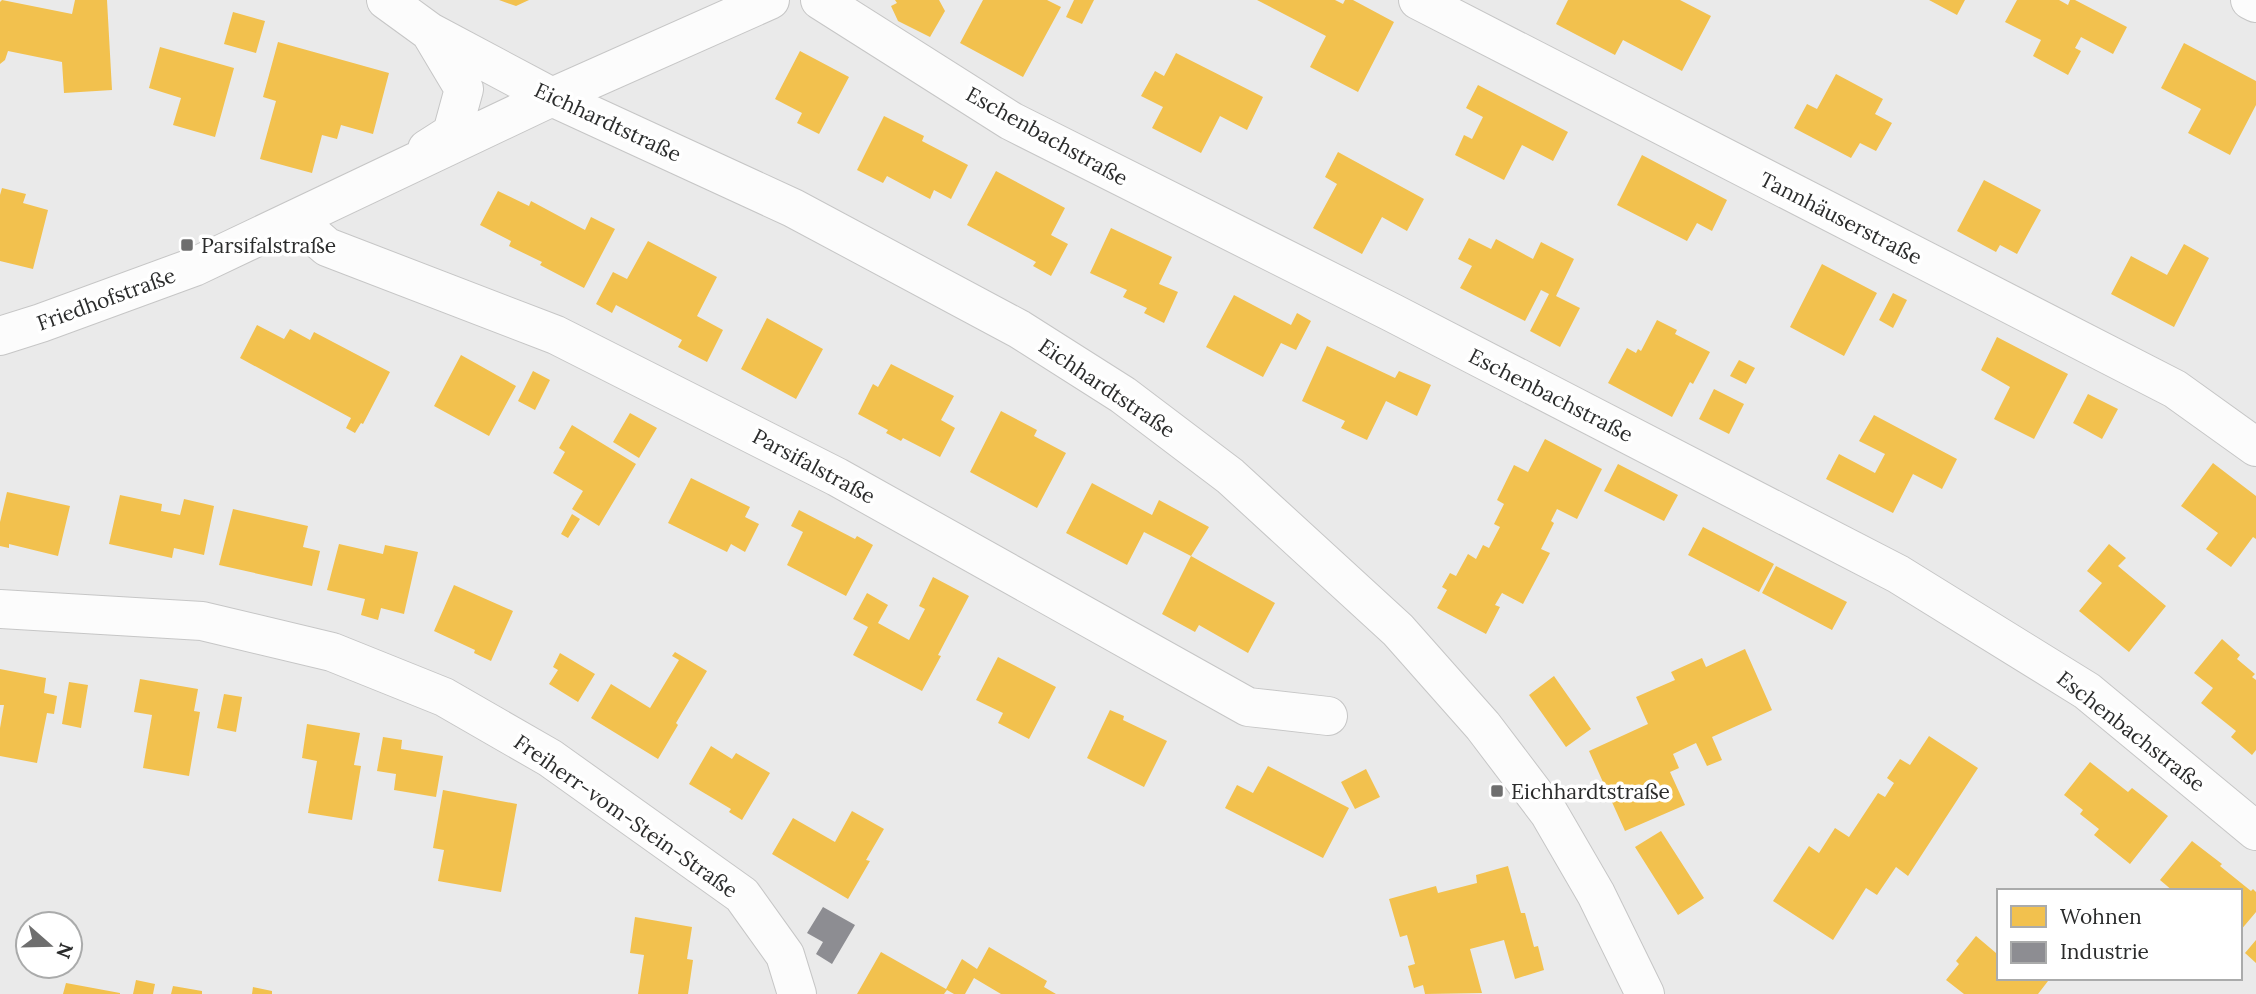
<svg xmlns="http://www.w3.org/2000/svg" width="2256" height="994" font-family="Lora,serif">
<style>
.homes{fill:#f2c14e}
.industry{fill:#8d8d92}
.lines{fill:none;stroke-linecap:round;stroke-linejoin:round}
.minor-casing{stroke:#c6c6c6;stroke-width:40}
.minor{stroke:#fcfcfc;stroke-width:38}
.poi-dot{fill:#6e6e6e;stroke:#fff;stroke-width:2.5}
.labels{text-anchor:middle;dominant-baseline:central;stroke-width:7;stroke-linejoin:round;paint-order:stroke}
.street-label{font-size:21px;fill:#2b2c2c;stroke:#fff}
.poi-label{font-size:21px;fill:#2b2c2c;stroke:#fff;text-anchor:start}
</style>
<rect width="100%" height="100%" fill="#eaeaea"/>
<path class="homes" d="M 2,0 L 72,14 L 75,0 L 107,0 L 112,90 L 64,93 L 62,62 L 8,51 L 5,60 L 0,64 L 0,2 Z
M 499,0 L 529,0 L 516,6 Z
M 895,0 L 939,0 L 945,11 L 930,37 L 898,21 L 891,6 L 897,3 Z
M 983,0 L 1047,0 L 1061,7 L 1023,77 L 960,43 Z
M 1074,0 L 1094,0 L 1082,24 L 1066,17 Z
M 1257,0 L 1335,0 L 1343,4 L 1345,0 L 1353,0 L 1394,22 L 1358,92 L 1310,67 L 1326,36 Z
M 1568,0 L 1680,0 L 1711,16 L 1682,71 L 1623,40 L 1615,55 L 1556,24 Z
M 1929,0 L 1965,0 L 1957,15 Z
M 2017,0 L 2059,0 L 2068,5 L 2070,0 L 2075,0 L 2127,27 L 2113,54 L 2081,37 L 2075,48 L 2081,51 L 2068,75 L 2033,56 L 2041,40 L 2005,22 Z
M 233,12 L 265,21 L 256,53 L 224,44 Z
M 278,42 L 389,73 L 373,134 L 341,125 L 337,139 L 322,135 L 312,173 L 260,159 L 276,101 L 263,97 Z
M 2184,43 L 2256,81 L 2256,105 L 2230,155 L 2188,133 L 2201,109 L 2161,88 Z
M 160,47 L 234,68 L 215,137 L 173,125 L 181,98 L 149,88 Z
M 800,51 L 849,77 L 819,134 L 797,123 L 802,113 L 775,99 Z
M 1176,53 L 1263,97 L 1247,130 L 1220,116 L 1201,153 L 1152,128 L 1163,107 L 1141,96 L 1155,71 L 1164,76 Z
M 1836,74 L 1883,99 L 1875,114 L 1892,123 L 1876,151 L 1860,143 L 1851,158 L 1794,128 L 1807,104 L 1817,109 Z
M 1478,85 L 1568,132 L 1553,161 L 1522,145 L 1504,180 L 1455,155 L 1464,135 L 1472,139 L 1483,117 L 1466,108 Z
M 884,116 L 924,136 L 922,141 L 968,165 L 951,199 L 934,190 L 930,199 L 887,176 L 883,183 L 857,170 Z
M 1338,152 L 1424,199 L 1407,231 L 1382,217 L 1362,254 L 1313,228 L 1337,184 L 1325,177 Z
M 1642,155 L 1727,200 L 1712,231 L 1697,223 L 1687,241 L 1617,205 Z
M 996,171 L 1065,208 L 1051,235 L 1068,244 L 1051,276 L 1033,266 L 1036,262 L 967,225 Z
M 1984,180 L 2041,210 L 2017,254 L 2000,245 L 1996,252 L 1957,231 Z
M 2,188 L 26,194 L 23,203 L 48,210 L 33,269 L 0,261 L 0,195 Z
M 498,191 L 529,206 L 531,201 L 585,230 L 591,217 L 615,229 L 584,288 L 540,265 L 542,262 L 509,246 L 511,241 L 480,225 Z
M 1111,228 L 1172,257 L 1159,284 L 1178,292 L 1164,323 L 1144,313 L 1147,308 L 1123,297 L 1127,290 L 1090,273 Z
M 1469,238 L 1491,249 L 1496,239 L 1533,259 L 1541,242 L 1574,259 L 1556,296 L 1580,308 L 1560,347 L 1530,331 L 1549,294 L 1541,290 L 1525,321 L 1460,288 L 1472,266 L 1458,259 Z
M 648,241 L 717,277 L 697,316 L 723,330 L 707,362 L 678,347 L 682,340 L 616,305 L 612,313 L 596,304 L 613,272 L 627,279 Z
M 2184,244 L 2209,258 L 2174,327 L 2111,294 L 2131,256 L 2167,275 Z
M 1822,264 L 1877,293 L 1844,356 L 1790,327 Z
M 1893,293 L 1907,300 L 1893,328 L 1879,320 Z
M 1234,295 L 1291,325 L 1297,313 L 1311,321 L 1296,350 L 1281,343 L 1263,377 L 1206,347 Z
M 767,318 L 823,349 L 796,399 L 741,369 Z
M 1657,320 L 1677,330 L 1675,334 L 1710,352 L 1693,384 L 1690,382 L 1672,417 L 1608,383 L 1627,348 L 1636,353 L 1638,349 L 1641,351 Z
M 257,325 L 284,339 L 290,329 L 310,340 L 314,332 L 390,372 L 363,424 L 361,423 L 355,433 L 346,428 L 351,418 L 240,358 Z
M 1997,337 L 2068,374 L 2034,439 L 1994,419 L 2010,387 L 1981,370 Z
M 1327,346 L 1395,378 L 1399,371 L 1431,385 L 1417,416 L 1386,401 L 1367,440 L 1341,428 L 1345,421 L 1302,401 Z
M 461,355 L 516,386 L 489,436 L 434,406 Z
M 1739,360 L 1755,368 L 1746,384 L 1730,376 Z
M 891,364 L 954,396 L 941,420 L 955,428 L 940,457 L 903,438 L 901,441 L 886,433 L 888,430 L 858,414 L 873,384 L 878,387 Z
M 533,371 L 550,380 L 535,410 L 518,401 Z
M 1714,389 L 1744,404 L 1729,434 L 1699,419 Z
M 2088,394 L 2118,409 L 2102,439 L 2073,423 Z
M 1001,411 L 1037,430 L 1034,436 L 1066,453 L 1037,508 L 970,472 Z
M 630,413 L 657,428 L 639,458 L 613,442 Z
M 1874,415 L 1957,459 L 1942,489 L 1913,474 L 1893,513 L 1826,479 L 1839,454 L 1875,473 L 1885,454 L 1859,441 Z
M 572,425 L 636,464 L 599,526 L 572,509 L 583,491 L 553,473 L 565,452 L 559,448 Z
M 1545,439 L 1602,469 L 1577,519 L 1557,509 L 1551,521 L 1554,523 L 1541,549 L 1550,553 L 1523,604 L 1502,593 L 1495,605 L 1500,607 L 1486,634 L 1437,608 L 1447,590 L 1442,587 L 1450,573 L 1456,576 L 1468,554 L 1476,559 L 1483,545 L 1489,548 L 1500,527 L 1494,524 L 1504,504 L 1497,500 L 1514,465 L 1528,472 Z
M 2213,463 L 2256,496 L 2256,539 L 2253,537 L 2231,567 L 2206,549 L 2218,533 L 2181,506 Z
M 1618,464 L 1678,495 L 1664,521 L 1604,491 Z
M 691,478 L 750,507 L 745,517 L 759,524 L 745,552 L 731,544 L 727,552 L 668,523 Z
M 1092,483 L 1152,515 L 1159,500 L 1209,527 L 1191,556 L 1275,603 L 1248,653 L 1199,625 L 1195,632 L 1162,614 L 1191,556 L 1144,532 L 1127,565 L 1066,533 Z
M 7,492 L 70,506 L 58,556 L 9,544 L 9,548 L 0,546 L 0,522 Z
M 120,495 L 162,504 L 161,511 L 180,515 L 184,499 L 214,506 L 204,555 L 174,548 L 172,558 L 109,544 Z
M 233,509 L 308,526 L 303,547 L 320,551 L 312,586 L 219,565 Z
M 799,510 L 855,539 L 857,536 L 873,545 L 846,596 L 787,565 L 803,532 L 791,526 Z
M 572,514 L 580,519 L 568,538 L 561,534 Z
M 1703,527 L 1774,564 L 1759,592 L 1688,555 Z
M 339,544 L 383,554 L 385,545 L 418,552 L 404,614 L 381,608 L 378,620 L 361,615 L 365,599 L 327,590 Z
M 2109,544 L 2126,558 L 2118,566 L 2166,606 L 2129,652 L 2079,611 L 2102,583 L 2087,571 Z
M 1776,566 L 1847,602 L 1832,630 L 1762,593 Z
M 933,577 L 969,596 L 938,655 L 941,656 L 922,691 L 853,655 L 868,627 L 853,619 L 867,593 L 888,605 L 878,623 L 909,640 L 925,609 L 919,606 Z
M 454,585 L 513,611 L 491,661 L 474,653 L 475,650 L 434,631 Z
M 2222,639 L 2240,655 L 2237,659 L 2255,674 L 2252,677 L 2256,680 L 2256,750 L 2252,755 L 2231,737 L 2236,731 L 2201,703 L 2213,688 L 2194,673 Z
M 1745,649 L 1772,710 L 1712,737 L 1722,760 L 1707,766 L 1696,743 L 1673,754 L 1679,768 L 1670,772 L 1685,805 L 1625,831 L 1589,751 L 1648,724 L 1636,697 L 1675,680 L 1671,672 L 1702,658 L 1706,667 Z
M 675,652 L 707,671 L 676,723 L 678,725 L 658,759 L 591,718 L 611,684 L 650,708 L 679,660 L 672,656 Z
M 560,653 L 595,674 L 578,702 L 549,684 L 558,670 L 553,667 Z
M 998,657 L 1056,687 L 1029,739 L 998,723 L 1003,713 L 976,700 Z
M 0,669 L 46,678 L 44,693 L 57,696 L 54,714 L 47,713 L 37,763 L 0,756 L 0,728 L 4,705 L 0,705 Z
M 1554,676 L 1591,729 L 1566,747 L 1529,695 Z
M 140,679 L 198,689 L 194,711 L 200,712 L 189,776 L 143,768 L 152,715 L 134,712 Z
M 69,682 L 88,685 L 81,728 L 62,724 Z
M 224,694 L 242,697 L 236,732 L 217,728 Z
M 1110,710 L 1124,716 L 1123,720 L 1167,741 L 1144,787 L 1087,758 Z
M 307,724 L 360,733 L 354,765 L 361,766 L 352,820 L 308,813 L 317,761 L 302,758 Z
M 1929,736 L 1978,768 L 1908,876 L 1896,867 L 1877,895 L 1866,888 L 1833,940 L 1773,901 L 1809,846 L 1819,853 L 1835,828 L 1849,837 L 1878,793 L 1885,797 L 1894,783 L 1887,778 L 1900,759 L 1910,765 Z
M 383,737 L 402,740 L 401,749 L 443,756 L 436,797 L 394,790 L 396,774 L 377,771 Z
M 711,746 L 732,759 L 736,753 L 770,773 L 742,820 L 729,812 L 731,809 L 689,784 Z
M 2090,762 L 2128,792 L 2132,788 L 2168,816 L 2130,864 L 2094,835 L 2099,829 L 2080,814 L 2083,810 L 2064,795 Z
M 1268,766 L 1349,808 L 1323,858 L 1225,808 L 1237,785 L 1253,793 Z
M 1366,769 L 1380,797 L 1355,809 L 1341,782 Z
M 443,790 L 517,804 L 501,892 L 438,881 L 444,850 L 433,848 Z
M 852,811 L 884,829 L 866,860 L 870,861 L 848,899 L 772,854 L 793,818 L 835,842 Z
M 1661,831 L 1704,898 L 1678,915 L 1635,847 Z
M 2192,841 L 2222,864 L 2220,866 L 2251,891 L 2253,889 L 2256,892 L 2256,912 L 2240,931 L 2240,891 L 2173,891 L 2160,880 Z
M 1508,866 L 1521,913 L 1525,913 L 1534,947 L 1538,946 L 1544,970 L 1515,979 L 1504,940 L 1470,949 L 1482,993 L 1425,994 L 1423,985 L 1414,988 L 1408,966 L 1415,964 L 1407,935 L 1400,937 L 1389,899 L 1436,886 L 1438,893 L 1477,883 L 1476,875 Z
M 635,917 L 692,927 L 687,959 L 693,960 L 688,994 L 638,994 L 644,955 L 630,953 Z
M 1976,936 L 1996,953 L 1999,950 L 1999,978 L 2045,978 L 2048,981 L 2038,994 L 1964,994 L 1946,980 L 1959,964 L 1956,961 Z
M 2256,940 L 2256,963 L 2245,953 Z
M 989,947 L 1047,981 L 1044,987 L 1056,994 L 1001,994 L 974,978 L 965,994 L 954,994 L 947,990 L 944,994 L 857,994 L 881,952 L 946,989 L 962,959 L 977,969 Z
M 136,980 L 155,984 L 153,994 L 133,994 Z
M 66,983 L 120,993 L 120,994 L 63,994 Z
M 173,986 L 202,991 L 202,994 L 171,994 Z
M 253,987 L 272,991 L 272,994 L 252,994 Z"/>
<path class="industry" d="M 823,907 L 855,925 L 832,964 L 816,954 L 823,942 L 807,933 Z"/>
<g class="lines">
<g class="minor-casing">
<path id="minor" d="M 386,0 L 430,32 L 552,97 L 793,208 L 1019,329 L 1123,395 L 1230,476 L 1398,630 L 1483,726 L 1549,813 L 1596,894 L 1645,994
M 820,0 L 1011,121 L 1391,312 L 1898,574 L 2087,691 L 2256,831
M 1418,0 L 2175,389 L 2256,447
M 2250,0 L 2256,3
M 427,149 L 452,133 L 464,89 L 430,32
M 296,220 L 327,247 L 556,335 L 837,477 L 1248,707 L 1328,716
M 0,336 L 41,323 L 194,267 L 552,97 L 770,0
M 0,609 L 202,621 L 332,652 L 444,697 L 550,758 L 742,895 L 785,955 L 797,994"/>
</g>
<use href="#minor" class="minor"/>
</g>
<g class="poi-dot">
<rect x="180" y="238" width="14" height="14" rx="3.5"/>
<rect x="1490" y="784" width="14" height="14" rx="3.5"/>
</g>
<g class="labels">
<g class="street-label">
<text transform="translate(608 122) rotate(25)">Eichhardtstraße</text>
<text transform="translate(1047 136) rotate(29)">Eschenbachstraße</text>
<text transform="translate(1841 218) rotate(27)">Tannhäuserstraße</text>
<text transform="translate(106 299) rotate(-20)">Friedhofstraße</text>
<text transform="translate(1107 388) rotate(34)">Eichhardtstraße</text>
<text transform="translate(1551 395) rotate(27)">Eschenbachstraße</text>
<text transform="translate(814 466) rotate(28)">Parsifalstraße</text>
<text transform="translate(2131 731) rotate(38)">Eschenbachstraße</text>
<text transform="translate(626 816) rotate(35)">Freiherr-vom-Stein-Straße</text>
</g>
<g class="poi-label">
<text x="201" y="245">Parsifalstraße</text>
<text x="1511" y="791">Eichhardtstraße</text>
</g>
</g>
<rect x="1997" y="889" width="245" height="91" fill="#ffffff" stroke="#aaabab" stroke-width="2"/>
<rect x="2011" y="906" width="35" height="21" fill="#f2c14e" stroke="#aaabab" stroke-width="2"/>
<text x="2060" y="924" font-size="21" fill="#2b2c2c">Wohnen</text>
<rect x="2011" y="942" width="35" height="21" fill="#8d8d92" stroke="#aaabab" stroke-width="2"/>
<text x="2060" y="959" font-size="21" fill="#2b2c2c">Industrie</text>
<g transform="translate(49 945) rotate(110)"><circle r="33" fill="#ffffff" stroke="#aaabab" stroke-width="2"/>
<path d="M0-5L12 26L0 18L-12 26Z" fill="#6e6e6e"/>
<text y="-10" font-size="19" font-weight="bold" text-anchor="middle" fill="#2b2c2c">N</text>
</g>
</svg>
